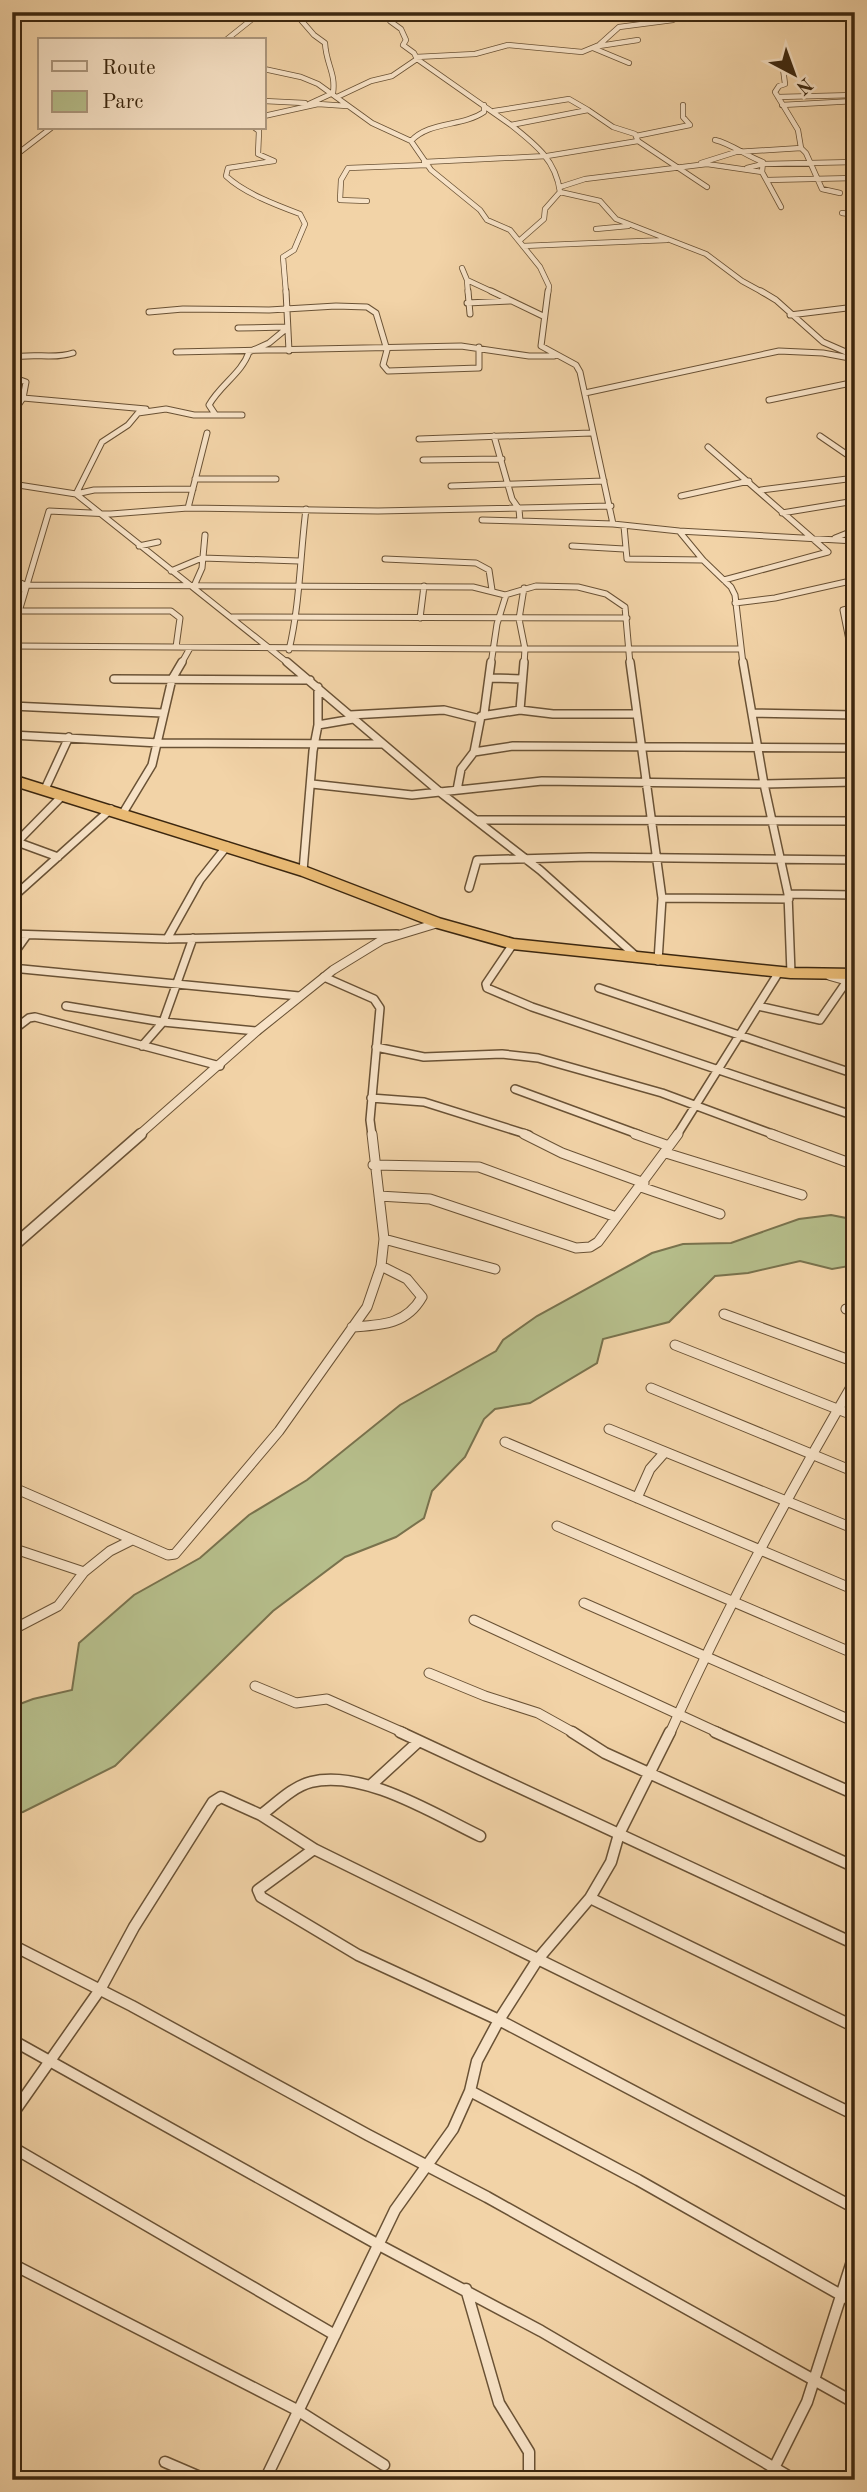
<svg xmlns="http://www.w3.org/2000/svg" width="867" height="2492" font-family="'Old Standard TT',serif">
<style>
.green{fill:#b6be8b;stroke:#79724d;stroke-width:2}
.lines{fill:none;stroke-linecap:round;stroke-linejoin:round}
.minor-far4-casing{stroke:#6a5235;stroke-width:6}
.minor-far3-casing{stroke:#6a5235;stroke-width:7}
.minor-far2-casing{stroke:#6a5235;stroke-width:10}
.minor-far1-casing{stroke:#6a5235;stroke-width:11}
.minor-casing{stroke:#6a5235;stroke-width:13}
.tertiary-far1-casing{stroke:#6a5235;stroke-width:10}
.tertiary-casing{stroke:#6a5235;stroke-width:13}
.trunk-casing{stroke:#3c270f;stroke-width:13}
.minor-far4{stroke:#f7e2c6;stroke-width:4.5}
.minor-far3{stroke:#f7e2c6;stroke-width:5}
.minor-far2{stroke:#f7e2c6;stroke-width:7}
.minor-far1{stroke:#f7e2c6;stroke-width:9}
.minor{stroke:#f7e2c6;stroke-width:10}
.tertiary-far1{stroke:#f7e2c6;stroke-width:8}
.tertiary{stroke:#f7e2c6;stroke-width:10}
.trunk{stroke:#e9ba74;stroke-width:10}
</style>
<rect width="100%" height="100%" fill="#f2d3a7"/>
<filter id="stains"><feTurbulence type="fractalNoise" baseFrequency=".00286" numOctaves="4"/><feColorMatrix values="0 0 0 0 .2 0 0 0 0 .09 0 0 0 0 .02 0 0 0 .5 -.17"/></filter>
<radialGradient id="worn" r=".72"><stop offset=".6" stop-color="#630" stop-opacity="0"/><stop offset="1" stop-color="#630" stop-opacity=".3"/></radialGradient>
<path class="green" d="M 831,1215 L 846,1218 L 855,1228 L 855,1265 L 832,1269 L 800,1261 L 748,1273 L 715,1276 L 669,1322 L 603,1339 L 597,1363 L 530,1403 L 495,1409 L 484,1419 L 465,1457 L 432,1491 L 424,1518 L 396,1537 L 345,1557 L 273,1611 L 115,1766 L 23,1812 L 12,1814 L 12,1707 L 33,1699 L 72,1690 L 79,1643 L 134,1595 L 200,1558 L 249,1515 L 307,1480 L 400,1405 L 496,1351 L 503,1340 L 537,1316 L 652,1253 L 683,1244 L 731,1243 L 799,1219 Z"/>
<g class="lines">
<g class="minor-far4-casing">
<path id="minor-far4" d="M 294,12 L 314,35 L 325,43 C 326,64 336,73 333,93 L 309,104
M 390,12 L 390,21 L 401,29 L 406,40 L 403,45 L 414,53 L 417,59 L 511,125 L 588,110 L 613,127 L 635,134 L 638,141 L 707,187
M 226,40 L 261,12
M 599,46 L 638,40
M 593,48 L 629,63
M 416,57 L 475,54 L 508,45 L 582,52 L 599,45 L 619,27 L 673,20
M 782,61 L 785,84 L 779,86 L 775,92 L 798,130 L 801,148 L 806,153 L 822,189 L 840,193
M 264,69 L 301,77 L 318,84 L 372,123 L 411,141
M 337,97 L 371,81 L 392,76 L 417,59
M 778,97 L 855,95
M 264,101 L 305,103
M 484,105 L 484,112 C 462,127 429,121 411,141 L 431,170 L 480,210 L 487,220 L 510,230 L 540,267 L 549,286 L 548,293
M 782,105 L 855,101
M 494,111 L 569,99 L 588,110
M 264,116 L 318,104 L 347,106
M 511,125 C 535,144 556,160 560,192 L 545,209 L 544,219 L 519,241
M 255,128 L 259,131 L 258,154 L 274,161 L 228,168 L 226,176 C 244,193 276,205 300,214 L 305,224 L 294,250 L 283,257 L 286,293
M 636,136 L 690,125 L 683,117 L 683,105
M 715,140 C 732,144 746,156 763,162 L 762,172 L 781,207
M 12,158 L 51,128
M 424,162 L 547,156 L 638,141
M 701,163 L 736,152 L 801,148
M 747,168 L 763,164 L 855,162
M 767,180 L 855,178
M 560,187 L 585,179 L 707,164 L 762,172
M 560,192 L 600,201 L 616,219 L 706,254 L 742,281 L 764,293
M 367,201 L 340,200 L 341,180 L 348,168 L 427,165
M 842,213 L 855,215
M 596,229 L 628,226
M 523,246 L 667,240
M 462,268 L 467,280 L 495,293
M 855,278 L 855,293
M 467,280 L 468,293"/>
</g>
<g class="minor-far3-casing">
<path id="minor-far3" d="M 286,291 L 289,351
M 468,291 L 470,314
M 491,291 L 543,316
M 548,291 L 541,346 L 576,365 L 580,372 L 613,524 L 679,531 L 703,560 L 731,587 L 735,595 L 743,664
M 761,291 L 776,300 L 823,342 L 855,356
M 855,291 L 855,302
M 467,303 L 510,301
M 149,312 L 183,309 L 269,310 L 336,306 L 367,307 L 376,313 L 387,350 L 383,365 L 388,371 L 479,368 L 479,347
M 790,315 L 855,307
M 238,328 L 287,327
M 176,352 L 461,346 L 529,356 L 554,356
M 12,358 C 32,352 53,360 73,353
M 12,370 L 15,326
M 12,377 L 26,382 L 23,398 L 12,414
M 585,393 L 779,351 L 823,353 L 855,359
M 23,398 L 146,409
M 769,400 L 846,384 L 855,385
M 215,414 L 209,405 C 220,385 242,373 249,352 L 269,343 L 286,329
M 494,436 L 512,499 L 519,509 L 520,521 L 613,524
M 820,436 L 855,460
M 419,439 L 591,433
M 708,447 L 828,552 L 724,580
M 423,460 L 502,459
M 195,479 L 276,479
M 12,484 L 76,494 L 94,490 L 193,489
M 451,486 L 604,481
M 761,490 L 855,478
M 76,494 L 289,664
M 76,494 L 102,442 L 128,425 L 138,413 L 166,409 L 194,415 L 242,415
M 681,496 L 749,481
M 188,508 L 207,433
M 782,513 L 855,501
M 482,520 L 520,521
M 624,526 L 627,559 L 703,560
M 679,531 L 855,541
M 835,538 L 855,530
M 139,546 L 158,542
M 572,546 L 624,549
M 385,559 L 476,563 L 489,570 L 492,590
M 171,571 L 202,558 L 299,561
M 12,579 L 25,585 L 473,587 L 505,595 L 536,586 L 578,587 L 606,594 L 625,607 L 630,664
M 194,586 L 202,568 L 205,535
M 12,593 L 24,588
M 735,603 L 775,598 L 855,580
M 855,607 L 843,610 L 849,640 L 855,641
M 12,611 L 171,611 L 180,618 L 176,647
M 232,617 L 627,618
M 420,618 L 424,586
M 12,635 L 49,511 L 111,514 L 188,508 L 378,511 L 611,506
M 12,646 L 525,649 L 519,619 L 524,588
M 289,650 C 300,604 300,556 306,509
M 181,664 L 190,648
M 491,664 L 497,624 L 506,595
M 524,664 L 525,649 L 741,649"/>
</g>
<g class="minor-far2-casing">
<path id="minor-far2" d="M 287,662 L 441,793 L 540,870 L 637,957
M 630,662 L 662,898 L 658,961
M 743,662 L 764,784 L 788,894 L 791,973
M 491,678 L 522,679
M 114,679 L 310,680
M 12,706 L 162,713
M 520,710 L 553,714 L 637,714
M 752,713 L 855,715
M 484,714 L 491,662
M 350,715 L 444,710 L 480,719
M 318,725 L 353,719
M 12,735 L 159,743 L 382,744
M 474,752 L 513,746 L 855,748
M 312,784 L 412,795 L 542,781 L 764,784 L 855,782
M 45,789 L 69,737
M 457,790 L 461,769 L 474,752 L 481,716 L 520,710 L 524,662
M 12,791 L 20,782
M 123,813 L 152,765 L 172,679 L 182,662
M 477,820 L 855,821
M 58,857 L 17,842 L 63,795
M 303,871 L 313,751 L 318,725 L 318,687
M 469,888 L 477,860 L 589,857 L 855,860
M 788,894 L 855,895
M 12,898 L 111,809
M 662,898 L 789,899
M 12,934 L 167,939 L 397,934
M 167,939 L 200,880 L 227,846
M 513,944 L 486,984 L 487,988 L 532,1007 L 855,1116
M 12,956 L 27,935
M 12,968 L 299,996
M 324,977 L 374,999 L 380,1008 L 370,1120 L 372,1135
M 599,988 L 855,1074
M 66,1006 L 163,1022 L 257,1031
M 758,1006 L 820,1020 L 847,981
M 12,1031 L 29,1018 L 35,1017 L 220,1066
M 142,1046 L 163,1022 L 193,938
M 376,1047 L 424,1057 L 502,1054 L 538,1058 L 662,1093 L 775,1135
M 515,1089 L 640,1135
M 371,1098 L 424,1102 L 529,1135
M 677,1135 L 779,972"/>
</g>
<g class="minor-far1-casing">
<path id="minor-far1" d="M 524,1134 L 562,1153 L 644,1183
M 635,1134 L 669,1146
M 771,1134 L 855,1165
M 666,1153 L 802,1195
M 373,1165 L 479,1167 L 616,1217
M 641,1187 L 720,1214
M 379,1196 L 430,1199 L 576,1248 L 590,1247 L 598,1242 L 678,1134
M 384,1239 L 495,1269
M 846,1309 L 855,1312
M 724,1314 L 855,1362
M 352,1327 C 381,1325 406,1325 422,1297 L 407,1279 L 381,1266
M 675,1345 L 855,1416
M 651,1388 L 855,1472
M 609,1429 L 855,1529
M 505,1442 L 855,1590
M 12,1487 L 168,1555 L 175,1554 L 279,1431 L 367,1307 L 381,1266 L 384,1239 L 372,1134
M 637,1498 L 650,1469 L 665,1452
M 557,1526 L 855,1654
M 12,1548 L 84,1572 L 58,1606 L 12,1630
M 84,1572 L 110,1551 L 132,1540
M 584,1603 L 855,1722
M 474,1620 L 719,1733
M 429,1673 L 485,1696 L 538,1713 L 574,1733
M 255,1686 L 296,1703 L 327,1699 L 404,1733
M 670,1733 C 724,1612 788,1495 855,1380"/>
</g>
<g class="minor-casing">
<path id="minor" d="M 400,1732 L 855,1944
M 572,1732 L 605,1753 L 855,1867
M 715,1732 L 855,1794
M 370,1786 L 419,1741
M 261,1815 C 276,1804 292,1787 311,1782 C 363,1769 434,1814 480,1836
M 314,1849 L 258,1890 L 261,1897 L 358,1955 L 499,2020 L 855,2208
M 590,1898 L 855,2027
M 12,1945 L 132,2006 L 368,2135 L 487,2197 L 855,2403
M 12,2040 L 379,2245 L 541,2331 L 795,2480
M 470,2091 L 638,2180 L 855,2303
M 12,2115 L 101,1988 L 134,1927 L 213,1802 L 221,1797 L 261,1815 L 314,1849 L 855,2115
M 12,2147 L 335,2335
M 12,2264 L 297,2410 L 384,2465
M 466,2289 L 499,2403 L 529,2452 L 529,2480
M 165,2462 L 207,2480
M 265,2480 L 395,2210 L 453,2129 L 470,2091 L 477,2061 L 499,2020 L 538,1959 L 590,1898 L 611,1862 L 619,1834 L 670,1732
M 768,2480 L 807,2402 L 855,2252"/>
</g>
<g class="tertiary-far1-casing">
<path id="tertiary-far1" d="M 830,976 L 855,983
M 139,1135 L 257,1031 L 333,970 L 382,940 L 438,923"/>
</g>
<g class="tertiary-casing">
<path id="tertiary" d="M 12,1247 L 141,1134"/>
</g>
<g class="trunk-casing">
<path id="trunk" d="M 12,780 L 303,871 L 438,923 L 513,944 L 791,973 L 855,974"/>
</g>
<use href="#minor-far4" class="minor-far4"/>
<use href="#minor-far3" class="minor-far3"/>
<use href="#minor-far2" class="minor-far2"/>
<use href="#minor-far1" class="minor-far1"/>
<use href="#minor" class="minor"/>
<use href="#tertiary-far1" class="tertiary-far1"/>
<use href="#tertiary" class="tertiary"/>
<use href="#trunk" class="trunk"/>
</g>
<rect width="867" height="2492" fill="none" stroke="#f2d3a7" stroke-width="42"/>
<rect x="14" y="14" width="839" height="2464" fill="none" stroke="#3c270f" stroke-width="3.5"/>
<rect x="21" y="21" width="825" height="2450" fill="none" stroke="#3c270f" stroke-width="2"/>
<rect x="38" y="38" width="228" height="91" fill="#f7e2c6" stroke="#ac977d" stroke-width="2"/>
<rect x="52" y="61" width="35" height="10" fill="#f7e2c6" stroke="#ac977d" stroke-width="2"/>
<text x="102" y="74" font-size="21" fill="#3c270f">Route</text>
<rect x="52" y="91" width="35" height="21" fill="#b6be8b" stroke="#ac977d" stroke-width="2"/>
<text x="102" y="108" font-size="21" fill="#3c270f">Parc</text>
<g transform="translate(794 74) rotate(139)" stroke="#f7e2c6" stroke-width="5" paint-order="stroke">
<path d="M0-5L12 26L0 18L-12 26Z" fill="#3c270f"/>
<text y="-10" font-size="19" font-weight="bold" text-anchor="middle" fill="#3c270f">N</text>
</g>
<rect width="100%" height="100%" filter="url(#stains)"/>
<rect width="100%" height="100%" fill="url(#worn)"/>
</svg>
